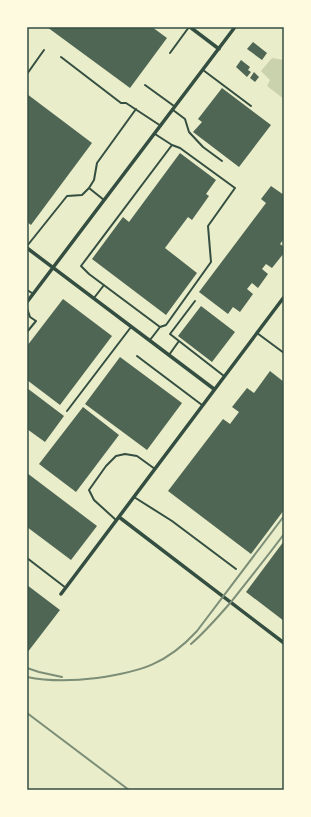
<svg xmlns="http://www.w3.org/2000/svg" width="311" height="817" font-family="'DM Sans',sans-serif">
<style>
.green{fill:#cad2ad}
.building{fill:#4f6655}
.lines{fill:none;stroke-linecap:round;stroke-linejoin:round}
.service{stroke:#344e41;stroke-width:2}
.minor{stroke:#344e41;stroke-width:3.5}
.rail{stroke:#7c8e77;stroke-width:2}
.neatline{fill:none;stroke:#344e41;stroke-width:1.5}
</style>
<rect width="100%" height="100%" fill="#e9edc9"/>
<path class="green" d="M 272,58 L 284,60 L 284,99 L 267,86 L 270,80 L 261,71 Z"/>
<path class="building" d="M 47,27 L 152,27 L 167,38 L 130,88 Z
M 253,42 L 267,53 L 262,60 L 247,49 Z
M 241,60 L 250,67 L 248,70 L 251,72 L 247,77 L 236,67 Z
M 254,72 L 259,77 L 255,82 L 250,78 Z
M 222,88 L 271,125 L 239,167 L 193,132 L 202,122 L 198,119 Z
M 27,94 L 92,143 L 31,225 L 27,222 Z
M 180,153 L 216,180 L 206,194 L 209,196 L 192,220 L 188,217 L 165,248 L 197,273 L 166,315 L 92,259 L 123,217 L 129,222 Z
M 271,186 L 284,195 L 284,239 L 280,244 L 284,247 L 284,253 L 272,268 L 266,264 L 262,269 L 268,274 L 258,288 L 252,283 L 247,289 L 253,294 L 240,312 L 233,307 L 228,314 L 199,292 L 266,203 L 261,199 Z
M 63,299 L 112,336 L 60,405 L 27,380 L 27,346 Z
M 201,306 L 235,332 L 212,362 L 178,336 Z
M 120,357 L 182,403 L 147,450 L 85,404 Z
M 270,371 L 284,382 L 284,510 L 251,554 L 168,491 L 223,419 L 230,424 L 239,412 L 232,407 L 247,388 L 254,393 Z
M 27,388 L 64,416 L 45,442 L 27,429 Z
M 83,407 L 119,435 L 76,492 L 39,464 Z
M 27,473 L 97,526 L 71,560 L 27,527 Z
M 284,541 L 284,621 L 246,592 Z
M 27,585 L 60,610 L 27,653 Z"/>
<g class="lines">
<path class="service" d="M 170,53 L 189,27
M 61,57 L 121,103 L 126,103 L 161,126
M 203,70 L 251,106
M 27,74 L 44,50
M 145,85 L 174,106
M 173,110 L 185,119 L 189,132 L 203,147 L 222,161
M 104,200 L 89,188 L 94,180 L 97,163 L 136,109
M 27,246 L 67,196 L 82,195 L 89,188
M 27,290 L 32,293
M 94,298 L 104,285
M 27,308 L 30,317 L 36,321 L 27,332
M 160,327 L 166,325 L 211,262 L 208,226 L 235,188 L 180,148 L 172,145
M 257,333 L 284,353
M 150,340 L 160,327 L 89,274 L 81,266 L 172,145 L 155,134
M 179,341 L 170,334 L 195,301
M 169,355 L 179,341 L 224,376
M 137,356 L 202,405
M 67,411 L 131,327
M 134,497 L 172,521 L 236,569
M 116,520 L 94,500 L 89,490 L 106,466 L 116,456 L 125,454 L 137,456 L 155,469
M 27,558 L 66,588"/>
<path class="minor" d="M 190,27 L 219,49
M 27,248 L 214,389
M 27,302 L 235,27
M 119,517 L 284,643
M 61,594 L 284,297"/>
<path class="rail" d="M 191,644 C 206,631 218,617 231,602 C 249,579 267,557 284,534
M 27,668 L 39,672 L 62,677
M 27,677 C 51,682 73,681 97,678 C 140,672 167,664 197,631 L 284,516
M 27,713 L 129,790"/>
</g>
<rect width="311" height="817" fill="none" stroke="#fefae0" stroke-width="56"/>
<rect x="28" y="28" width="255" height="761" class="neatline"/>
</svg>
